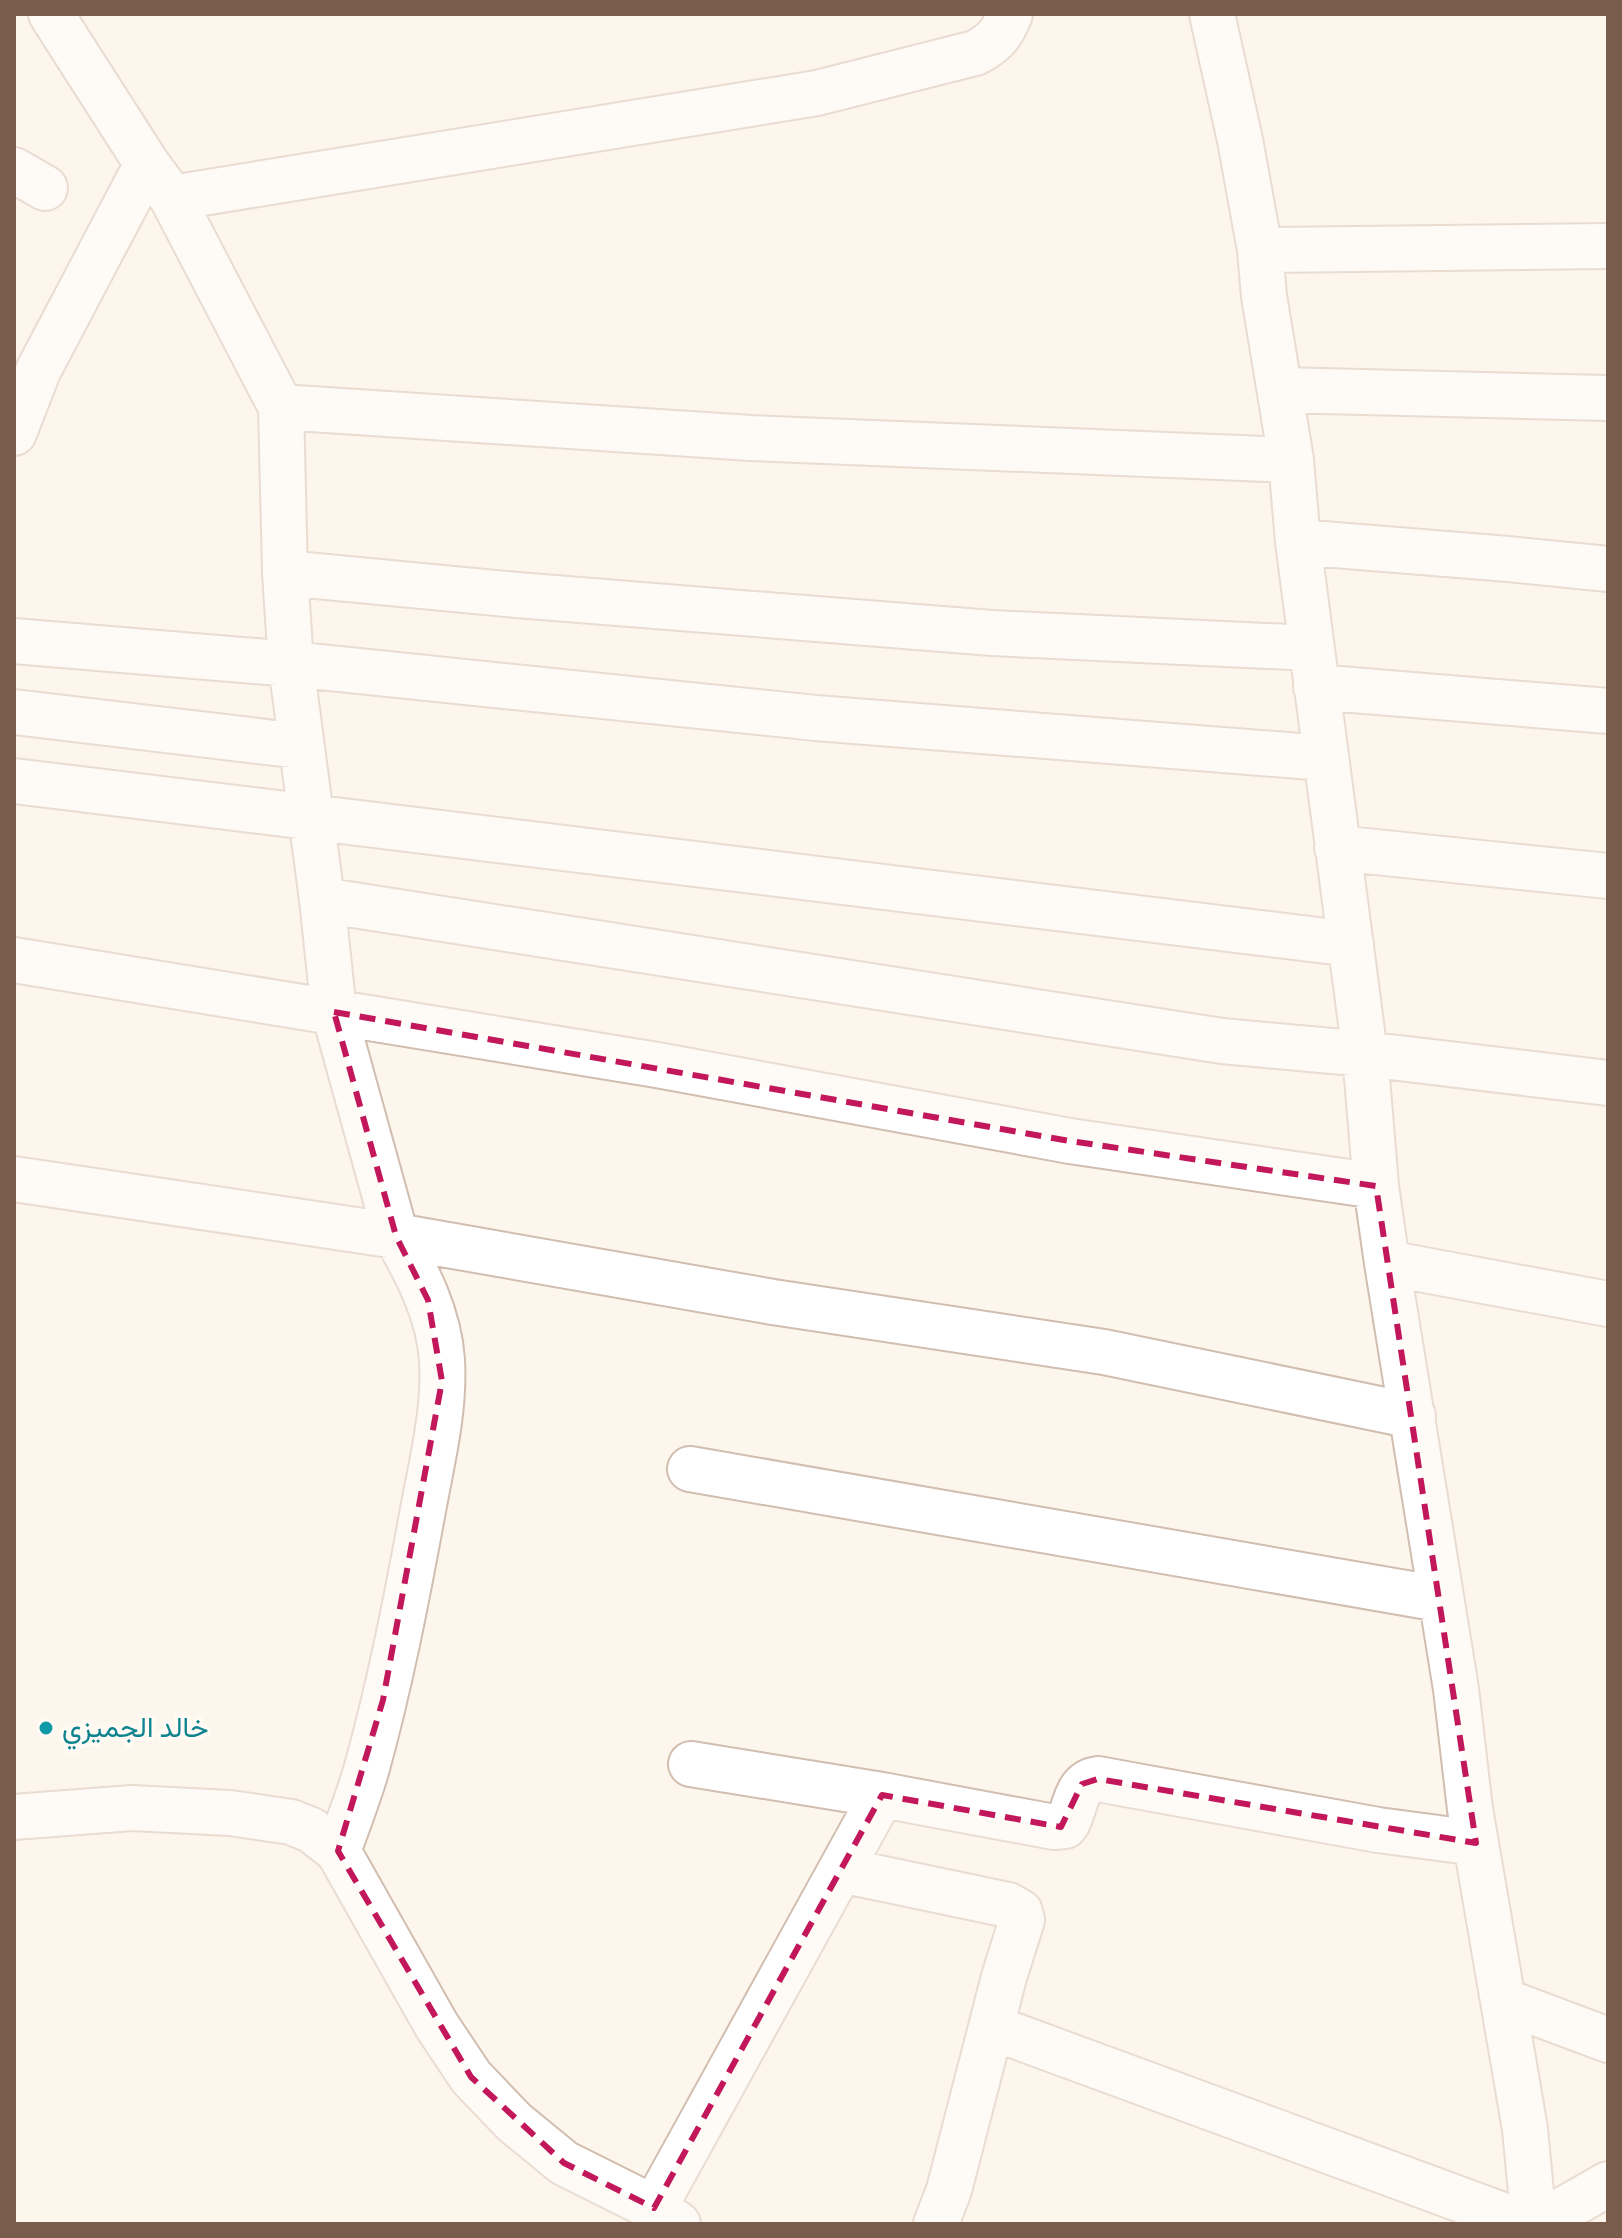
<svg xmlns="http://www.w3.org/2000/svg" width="1622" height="2238" font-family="Signika,Vazirmatn,sans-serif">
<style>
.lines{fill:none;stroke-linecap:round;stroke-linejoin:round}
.minor-casing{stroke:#d1beb0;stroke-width:48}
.minor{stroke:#fff;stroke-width:44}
.marked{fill:none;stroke:#c2185b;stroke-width:6;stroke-dasharray:16 10;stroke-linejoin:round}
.culture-dot{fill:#0f9aa8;stroke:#fffaf3;stroke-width:3}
.labels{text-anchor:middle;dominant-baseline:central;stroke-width:8;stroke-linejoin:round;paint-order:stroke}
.culture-label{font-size:28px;fill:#0d838f;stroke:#fffaf3;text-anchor:start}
</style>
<rect width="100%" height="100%" fill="#fdf6ec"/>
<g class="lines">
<g class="minor-casing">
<path id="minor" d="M 51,14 L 147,164 L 172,198 L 281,407 L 285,573 L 291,664 L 322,900 L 334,1012 L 396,1236 C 418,1274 439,1315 442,1360 C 445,1410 432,1461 423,1510 C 407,1597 390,1685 366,1771 C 358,1798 348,1824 338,1851
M 1212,14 L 1240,140 L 1260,250 L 1264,296 L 1291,460 L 1298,542 L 1365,1054 L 1376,1186 L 1387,1263 L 1456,1689 L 1470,1809 L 1525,2129 L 1534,2224
M 14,170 L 45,188
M 172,198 L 817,93 L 975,53 C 995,43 1002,34 1010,14
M 1260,250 L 1608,246
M 1280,390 L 1608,398
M 281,407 L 751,438 L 1291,460
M 14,433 L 38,371 L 147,164
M 1298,542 L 1508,559 L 1608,569
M 285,573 L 517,595 L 992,633 L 1311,648
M 14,641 L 291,664 L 816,718 L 1325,758
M 1316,687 L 1608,711
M 14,712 L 300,746
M 14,781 L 1351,944
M 1337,848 L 1608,876
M 322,900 L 1222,1041 L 1365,1054 L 1608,1083
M 14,960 L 657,1065 L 1070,1141 L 1376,1186
M 14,1179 L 396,1236 L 773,1302 L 1104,1352 L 1413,1416
M 1387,1263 L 1608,1304
M 690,1469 L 1440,1599
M 691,1764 L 882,1795 L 1054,1827 L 1065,1826 L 1068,1822 C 1076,1805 1076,1782 1098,1779 L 1378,1830 L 1476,1843
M 14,1817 L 132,1808 L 230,1813 L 291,1822 L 311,1830 L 338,1851 L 437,2026 L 471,2077 L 514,2122 L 564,2163 L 654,2208 L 678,2224
M 841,1870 L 1008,1905 L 1020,1912 L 1022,1920 L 1004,1977 L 949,2190 L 936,2224
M 1504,2001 L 1608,2040
M 991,2027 L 1527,2224
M 654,2208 L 882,1795
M 1538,2224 L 1608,2184"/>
</g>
<use href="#minor" class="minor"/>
</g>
<path d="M0 0H1622V2238H0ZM 334,1012 L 1070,1141 L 1376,1186 L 1476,1843 L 1098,1779 L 1082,1784 L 1061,1827 L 882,1795 L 654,2208 L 564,2163 L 471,2077 L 338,1851 L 383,1700 L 442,1381 L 428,1300 L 396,1236 Z" fill="#fdf6ec" fill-opacity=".55" fill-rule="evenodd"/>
<path class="marked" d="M 334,1012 L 1070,1141 L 1376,1186 L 1476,1843 L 1098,1779 L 1082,1784 L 1061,1827 L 882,1795 L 654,2208 L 564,2163 L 471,2077 L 338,1851 L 383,1700 L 442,1381 L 428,1300 L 396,1236 Z"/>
<circle class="culture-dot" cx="46" cy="1728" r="8"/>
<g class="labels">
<g class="culture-label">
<text x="62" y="1728">خالد الجميزي</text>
</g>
</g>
<rect width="1622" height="2238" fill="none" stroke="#7a5c4d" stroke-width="32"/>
</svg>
